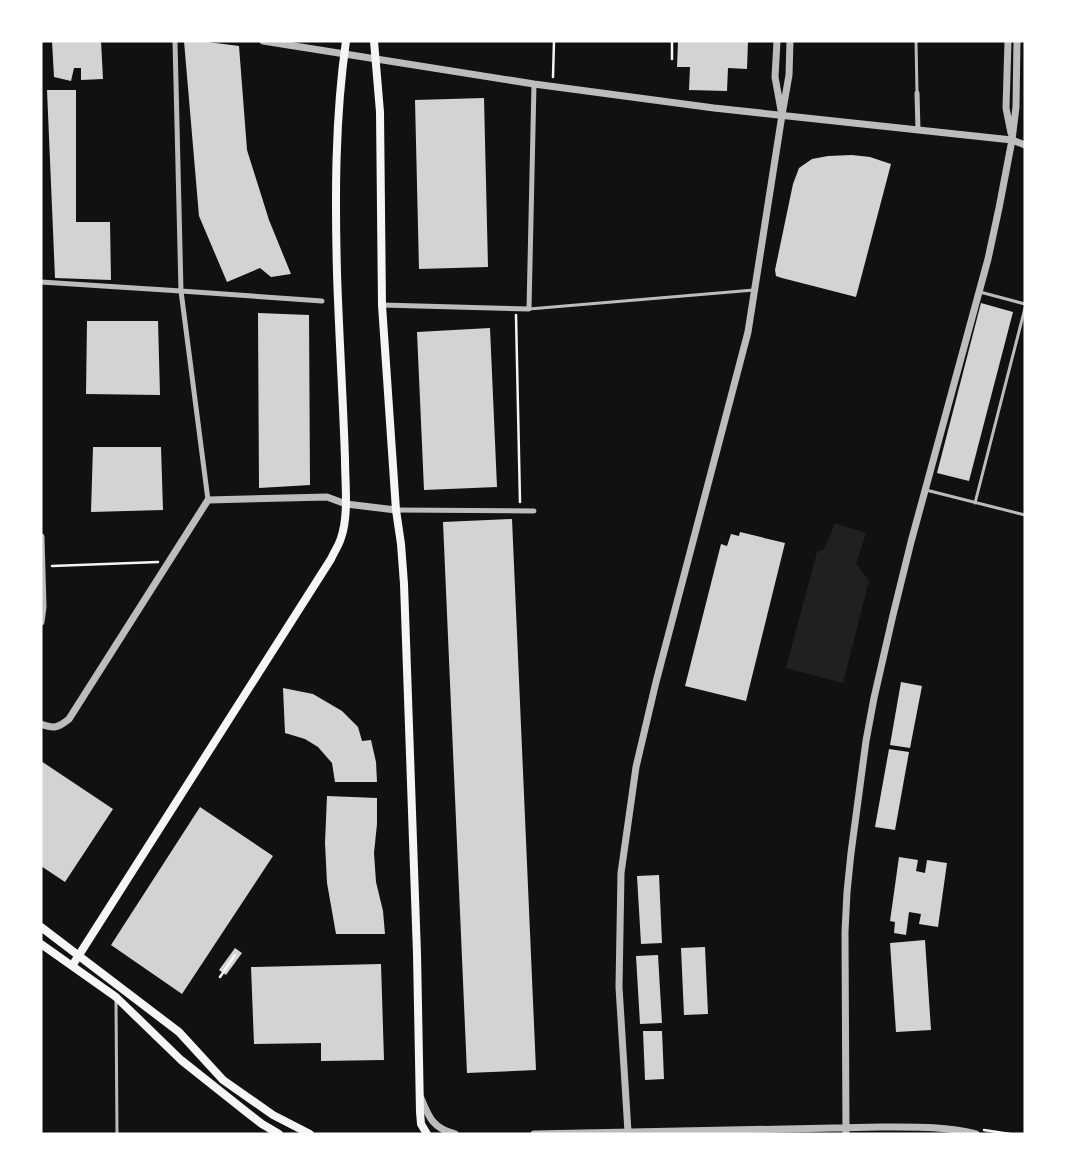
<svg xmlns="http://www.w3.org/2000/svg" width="1066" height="1175" font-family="'Noto Sans',sans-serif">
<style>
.green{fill:#202020}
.building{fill:#d3d3d3}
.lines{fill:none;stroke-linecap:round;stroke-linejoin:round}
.path{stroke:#f5f5f5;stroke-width:2.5}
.service{stroke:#bcbcbc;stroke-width:3}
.minor{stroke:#bcbcbc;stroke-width:5}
.tertiary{stroke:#bcbcbc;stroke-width:7}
.secondary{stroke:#f5f5f5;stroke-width:8}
</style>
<rect width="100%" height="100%" fill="#111"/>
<path class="green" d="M 835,523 L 866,533 L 856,563 L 869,581 L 843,683 L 786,668 L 817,552 L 824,549 Z"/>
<path class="building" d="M 52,41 L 101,41 L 103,79 L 81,80 L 81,68 L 74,68 L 71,81 L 54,77 Z
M 184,41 L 200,41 L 239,46 L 247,150 L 269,220 L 291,274 L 271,277 L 260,268 L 227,282 L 199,216 Z
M 678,41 L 748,41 L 747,69 L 728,68 L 727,91 L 689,90 L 690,67 L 677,67 Z
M 47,90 L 76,90 L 76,222 L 110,222 L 111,280 L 55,278 Z
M 484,98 L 488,267 L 419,269 L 415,100 Z
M 852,155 L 870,157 L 891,164 L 856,297 L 782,278 L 776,276 L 775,270 L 793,184 L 799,168 L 812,159 L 828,156 Z
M 981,303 L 1013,312 L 969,481 L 937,473 Z
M 258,313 L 309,315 L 310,485 L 259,488 Z
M 87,321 L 158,321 L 160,395 L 86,394 Z
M 490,328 L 497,487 L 424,490 L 417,332 Z
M 93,447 L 161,447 L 163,510 L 91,512 Z
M 512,519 L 536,1070 L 467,1073 L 443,522 Z
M 740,532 L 785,543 L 746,701 L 685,686 L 721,544 L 727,546 L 731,534 L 739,536 Z
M 901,682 L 922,686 L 910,748 L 890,745 Z
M 283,688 L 313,694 L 342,711 L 358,727 L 362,741 L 371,740 L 376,762 L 377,782 L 335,782 L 332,763 L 318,747 L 305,739 L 285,733 Z
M 889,749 L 909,752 L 895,830 L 875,827 Z
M 41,761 L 113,809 L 65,882 L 41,866 Z
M 327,796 L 377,798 L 377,824 L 374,853 L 376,882 L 383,911 L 385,934 L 336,934 L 327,883 L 325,843 Z
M 200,807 L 273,856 L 182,994 L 111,945 Z
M 899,857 L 918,860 L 916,871 L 925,873 L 927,860 L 947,863 L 938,927 L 919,924 L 921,914 L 909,912 L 906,935 L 894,933 L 895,922 L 890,921 Z
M 659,875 L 662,943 L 641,944 L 637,876 Z
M 925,940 L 931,1030 L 896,1032 L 890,943 Z
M 705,947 L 708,1014 L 684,1015 L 681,948 Z
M 235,948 L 242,953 L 226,975 L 219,970 Z
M 658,955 L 662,1023 L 640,1024 L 636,956 Z
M 381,964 L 384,1060 L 321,1061 L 321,1043 L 254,1044 L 251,967 Z
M 643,1031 L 662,1031 L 664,1079 L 645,1080 Z"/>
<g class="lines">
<path class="path" d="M 672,59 L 672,41
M 553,77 L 554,41
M 516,315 L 520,502
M 52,566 L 158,562
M 220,977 L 235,955
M 984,1130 L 1010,1134"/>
<path class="service" d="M 916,41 L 917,93
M 980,292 L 1025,304
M 529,309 L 754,290
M 926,490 L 1025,515
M 975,503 L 1025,308
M 116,1001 L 117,1134"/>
<path class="minor" d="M 175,41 L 181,291 L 322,301
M 917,93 L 918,130
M 41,282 L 181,291 L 208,500
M 382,305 L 529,309 L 534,84
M 396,510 L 534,511"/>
<path class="tertiary" d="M 263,41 L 534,84 L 714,108 L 1012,140 L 1025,145
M 777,41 L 775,77 L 781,110
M 1008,41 L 1006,108 L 1011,133
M 41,537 L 43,607 L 41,622
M 41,724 C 54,729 58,728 69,719 L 208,500 L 327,497 L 346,504 L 396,510
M 421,1098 C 429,1118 433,1128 455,1134
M 628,1132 L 619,987 L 621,873 L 636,767 L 656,682 L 748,332 L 782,115 L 789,75 L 790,41
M 534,1134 L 881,1127 C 913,1127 945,1126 976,1134
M 846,1134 L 845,932 L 847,892 L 851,853 L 866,741 L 874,698 L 893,615 L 911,542 L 988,259 L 999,208 L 1012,140 L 1016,107 L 1017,41"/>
<path class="secondary" d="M 374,41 L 380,112 L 382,305 L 396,510 L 401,544 L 404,584 L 417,954 L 420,1112 L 421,1124 L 427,1134
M 41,927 L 179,1032 L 223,1080 L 273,1115 L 310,1134
M 41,944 L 116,997 L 181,1060 L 249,1114 L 262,1124 L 279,1134
M 72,966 L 331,559 C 334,552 339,545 341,538 C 349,515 345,484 345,459 C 343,397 339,335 337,273 C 335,196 335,118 346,41"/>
</g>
<rect width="1066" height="1175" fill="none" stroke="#ffffff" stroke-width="85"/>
</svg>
